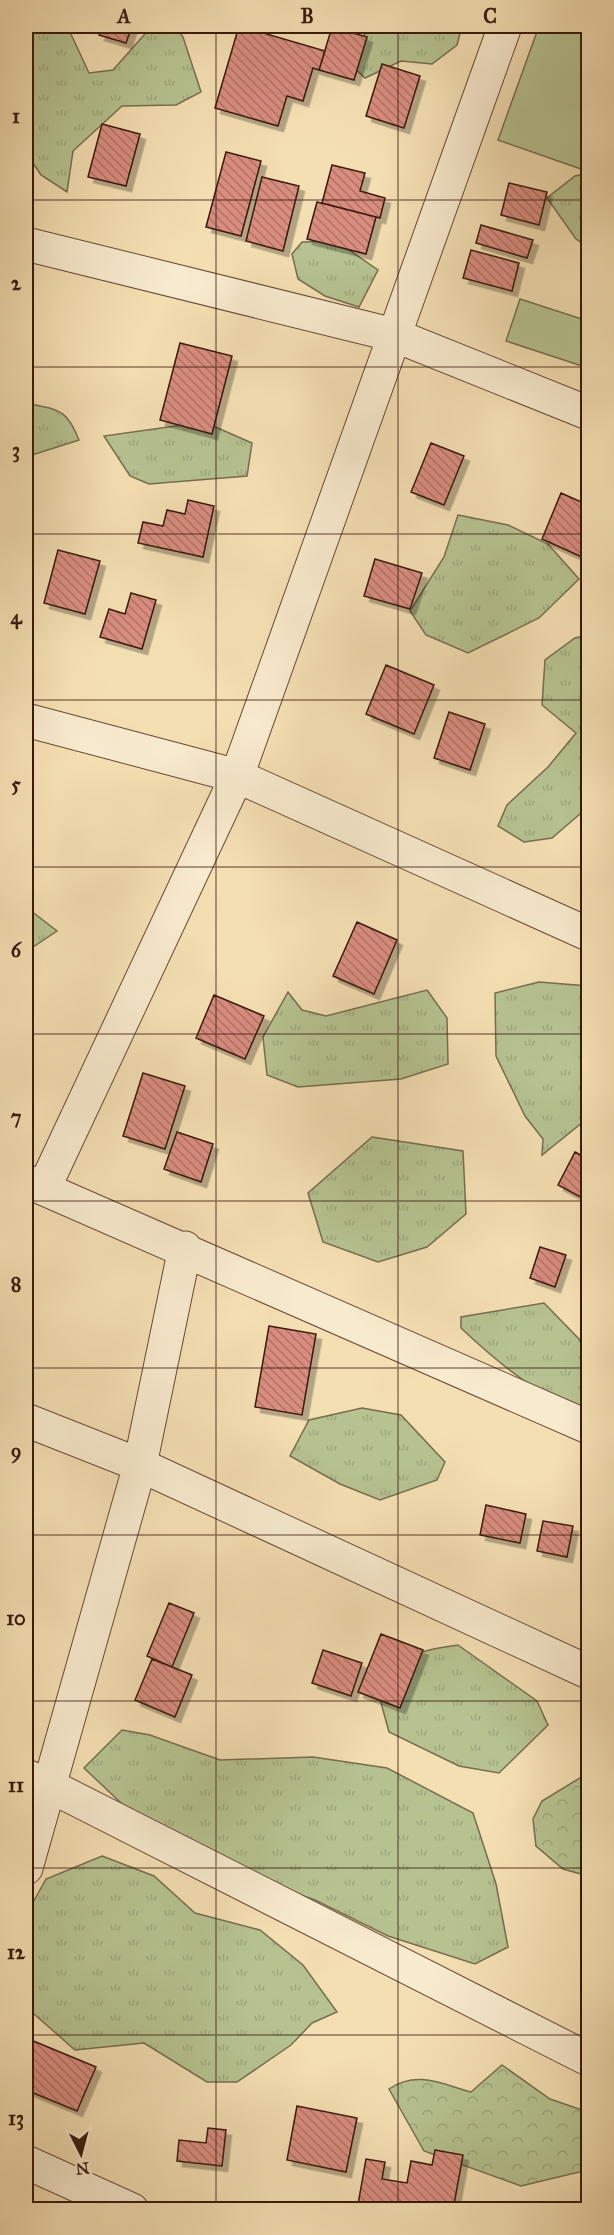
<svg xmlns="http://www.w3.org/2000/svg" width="614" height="2235" font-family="'IM FELL Great Primer',serif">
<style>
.grass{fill:url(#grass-tufts);stroke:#776e4e;stroke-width:1.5}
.forest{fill:url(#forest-crowns);stroke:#776e4e;stroke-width:1.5}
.pitch{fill:#b6c391;stroke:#776e4e;stroke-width:1.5}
.building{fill:url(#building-back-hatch);stroke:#381a0c;stroke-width:1.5;filter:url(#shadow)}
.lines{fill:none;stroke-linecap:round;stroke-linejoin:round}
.minor-casing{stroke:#674b36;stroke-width:35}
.minor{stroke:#f8eace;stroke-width:33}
.grid{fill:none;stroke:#381a0c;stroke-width:1.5;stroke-opacity:0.55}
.neatline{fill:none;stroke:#381a0c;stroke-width:2}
.grid-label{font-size:20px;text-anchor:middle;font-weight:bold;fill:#381a0c}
</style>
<defs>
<pattern id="grass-tufts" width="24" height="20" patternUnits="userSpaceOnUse" patternTransform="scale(1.5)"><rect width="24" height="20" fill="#b6c391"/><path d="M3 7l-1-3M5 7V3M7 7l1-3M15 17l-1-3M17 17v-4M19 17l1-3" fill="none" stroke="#9da77c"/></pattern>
<pattern id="forest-crowns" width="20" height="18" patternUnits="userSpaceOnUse" patternTransform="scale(1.5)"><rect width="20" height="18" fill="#b6c391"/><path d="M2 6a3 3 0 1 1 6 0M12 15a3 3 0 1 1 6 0" fill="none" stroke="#9da77c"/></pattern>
<pattern id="building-back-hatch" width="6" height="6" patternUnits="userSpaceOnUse" patternTransform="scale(1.5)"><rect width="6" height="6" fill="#d98d7f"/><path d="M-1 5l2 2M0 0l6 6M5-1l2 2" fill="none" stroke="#b17266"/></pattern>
<filter id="shadow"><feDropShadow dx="5.5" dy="5.5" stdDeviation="0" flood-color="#0004"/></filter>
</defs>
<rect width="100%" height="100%" fill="#f4dfb3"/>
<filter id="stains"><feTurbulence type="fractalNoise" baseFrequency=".00333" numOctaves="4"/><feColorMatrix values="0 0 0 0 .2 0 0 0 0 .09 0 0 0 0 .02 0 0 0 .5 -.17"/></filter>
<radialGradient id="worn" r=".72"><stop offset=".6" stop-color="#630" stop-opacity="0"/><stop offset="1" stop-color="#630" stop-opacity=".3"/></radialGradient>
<path class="grass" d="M 26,26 L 78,26 L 69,30 L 89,73 L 113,70 L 152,26 L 175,26 L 183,37 L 201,92 L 176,105 L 122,106 L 73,151 L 67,192 L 41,175 L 26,153 Z
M 376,26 L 462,26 L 457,45 L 432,64 L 401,61 L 365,78 L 344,58 L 359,39 Z
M 588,173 L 588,247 L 576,239 L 547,198 L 575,176 Z
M 336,241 L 378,270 L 359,307 L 325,296 L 298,279 L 292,254 L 302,242 Z
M 26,403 C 57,410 66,407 79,440 L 26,457 Z
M 204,422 L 252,443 L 247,476 L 149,484 L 130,476 L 104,436 Z
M 458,515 L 508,525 L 548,544 L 579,579 L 539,618 L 468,653 L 426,635 L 410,611 L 444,557 Z
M 588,635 L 588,807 L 552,838 L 524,842 L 498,826 L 507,805 L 548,767 L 576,733 L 542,705 L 545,660 L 575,638 Z
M 26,907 L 57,931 L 27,951 L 26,951 Z
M 539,982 L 588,986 L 588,1118 L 542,1155 L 543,1139 L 525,1116 L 496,1056 L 495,993 Z
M 427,990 L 447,1018 L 448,1064 L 401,1079 L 298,1087 L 267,1075 L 263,1037 L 288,992 L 302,1010 L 326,1016 Z
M 372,1137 L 463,1151 L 466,1214 L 427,1247 L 378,1262 L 323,1242 L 308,1193 Z
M 544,1303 L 579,1339 L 588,1361 L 588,1406 L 575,1412 C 530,1388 498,1363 461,1328 L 461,1317 Z
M 362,1408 L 401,1415 L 445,1462 L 437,1480 L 380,1500 L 340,1484 L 290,1456 L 309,1420 Z
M 458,1645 L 537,1701 L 548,1725 L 499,1773 L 459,1766 L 389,1732 L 380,1699 C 403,1655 409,1652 458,1645 Z
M 122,1730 L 150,1735 L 220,1760 L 313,1757 L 387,1768 L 473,1813 L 496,1884 L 508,1947 L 475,1964 L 388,1936 L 315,1900 L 214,1865 L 140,1821 L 84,1768 Z
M 102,1856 L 154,1876 L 195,1913 L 260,1930 L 303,1965 L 337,2012 L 312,2023 L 291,2045 L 237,2082 L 207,2082 L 144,2043 L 75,2050 L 26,2007 L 26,1915 L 46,1879 Z"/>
<path class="forest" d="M 588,1773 L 588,1876 L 563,1869 L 536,1846 L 533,1819 L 542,1801 Z
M 502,2065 L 550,2099 L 588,2112 L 588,2170 L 521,2186 L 424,2151 L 389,2089 C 417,2070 442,2084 471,2092 Z"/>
<path class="pitch" d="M 539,26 L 588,26 L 588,147 L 581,169 L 498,140 Z
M 520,299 L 588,321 L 588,368 L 506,341 Z"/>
<path class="building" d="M 103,26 L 132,26 L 126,43 L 99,35 Z
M 239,26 L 325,51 L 319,70 L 313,68 L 303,101 L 287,96 L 278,126 L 215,108 Z
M 332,27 L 367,37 L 354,80 L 319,70 Z
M 382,64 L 420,76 L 404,128 L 366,116 Z
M 102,124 L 140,134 L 126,186 L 88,177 Z
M 226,152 L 261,161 L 241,236 L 206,227 Z
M 332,165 L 365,173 L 360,191 L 385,198 L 380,218 L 322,203 Z
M 262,177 L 299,186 L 283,251 L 246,241 Z
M 509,183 L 547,192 L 539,225 L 501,215 Z
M 317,202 L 376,217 L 366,254 L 307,239 Z
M 481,225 L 533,240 L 527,258 L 476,243 Z
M 471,250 L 519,263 L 512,291 L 463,278 Z
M 180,343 L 232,356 L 212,434 L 160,420 Z
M 431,443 L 464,456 L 444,505 L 411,492 Z
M 561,493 L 588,505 L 588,547 L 584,558 L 542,539 Z
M 188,500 L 214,506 L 203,557 L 138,543 L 143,522 L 163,526 L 167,510 L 185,514 Z
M 58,550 L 100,561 L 85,614 L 44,603 Z
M 375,559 L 422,573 L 410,609 L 364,596 Z
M 131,593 L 156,600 L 142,649 L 100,637 L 109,609 L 125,614 Z
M 386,665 L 434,685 L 414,734 L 366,714 Z
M 449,712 L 485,724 L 470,770 L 434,758 Z
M 357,922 L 397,940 L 374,994 L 333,976 Z
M 214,995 L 264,1016 L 245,1059 L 196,1038 Z
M 143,1073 L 185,1086 L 165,1149 L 123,1136 Z
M 177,1132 L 213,1144 L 201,1182 L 164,1169 Z
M 575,1152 L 588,1159 L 588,1201 L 558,1185 Z
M 540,1247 L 566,1255 L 555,1287 L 530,1278 Z
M 269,1326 L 316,1334 L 302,1415 L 255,1407 Z
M 486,1505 L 526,1514 L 520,1543 L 480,1535 Z
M 543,1521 L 573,1526 L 567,1557 L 537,1551 Z
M 169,1603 L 194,1613 L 172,1667 L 147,1656 Z
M 381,1634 L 423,1650 L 400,1708 L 358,1692 Z
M 323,1650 L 362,1663 L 351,1696 L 312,1683 Z
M 152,1659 L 192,1675 L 175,1717 L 135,1700 Z
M 31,2040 L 96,2067 L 77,2111 L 26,2090 L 26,2053 Z
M 297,2106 L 357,2118 L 346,2172 L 287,2160 Z
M 208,2128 L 226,2130 L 222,2166 L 177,2161 L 179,2140 L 206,2143 Z
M 435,2150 L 463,2155 L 453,2210 L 357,2210 L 366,2159 L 385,2162 L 382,2179 L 407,2183 L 411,2161 L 432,2165 Z"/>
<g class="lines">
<g class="minor-casing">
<path id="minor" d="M 26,244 L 394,335 L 588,413
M 26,720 L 237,776 L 588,934
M 26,1181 L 588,1427
M 44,1188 L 237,776 L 505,26
M 26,1420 L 140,1465 L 588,1672
M 26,1776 L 50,1786 L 588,2059
M 26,1868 L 140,1465 L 185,1248
M 26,2162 L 132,2210"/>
</g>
<use href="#minor" class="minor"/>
</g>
<path class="grid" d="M 216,26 L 216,2210M 398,26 L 398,2210M 26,200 L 588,200M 26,367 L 588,367M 26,534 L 588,534M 26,700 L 588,700M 26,867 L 588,867M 26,1034 L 588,1034M 26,1201 L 588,1201M 26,1368 L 588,1368M 26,1535 L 588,1535M 26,1701 L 588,1701M 26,1868 L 588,1868M 26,2035 L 588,2035"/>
<rect width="614" height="2235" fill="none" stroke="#f4dfb3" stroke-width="66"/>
<g transform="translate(81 2154) rotate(174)" stroke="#f8eace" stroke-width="4.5" paint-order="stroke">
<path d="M0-4.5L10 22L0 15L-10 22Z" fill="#381a0c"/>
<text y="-9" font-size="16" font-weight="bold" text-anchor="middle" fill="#381a0c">N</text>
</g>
<rect x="33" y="33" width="548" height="2169" class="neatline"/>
<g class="grid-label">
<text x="124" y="23">A</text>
<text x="307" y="23">B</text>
<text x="490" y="23">C</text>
<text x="16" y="123">1</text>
<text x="16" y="290">2</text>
<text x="16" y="457">3</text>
<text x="16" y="624">4</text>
<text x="16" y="791">5</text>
<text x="16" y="957">6</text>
<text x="16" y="1124">7</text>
<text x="16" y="1291">8</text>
<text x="16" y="1458">9</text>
<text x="16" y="1625">10</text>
<text x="16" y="1792">11</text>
<text x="16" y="1959">12</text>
<text x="16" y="2125">13</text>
</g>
<rect width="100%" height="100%" filter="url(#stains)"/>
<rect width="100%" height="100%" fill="url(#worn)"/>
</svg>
